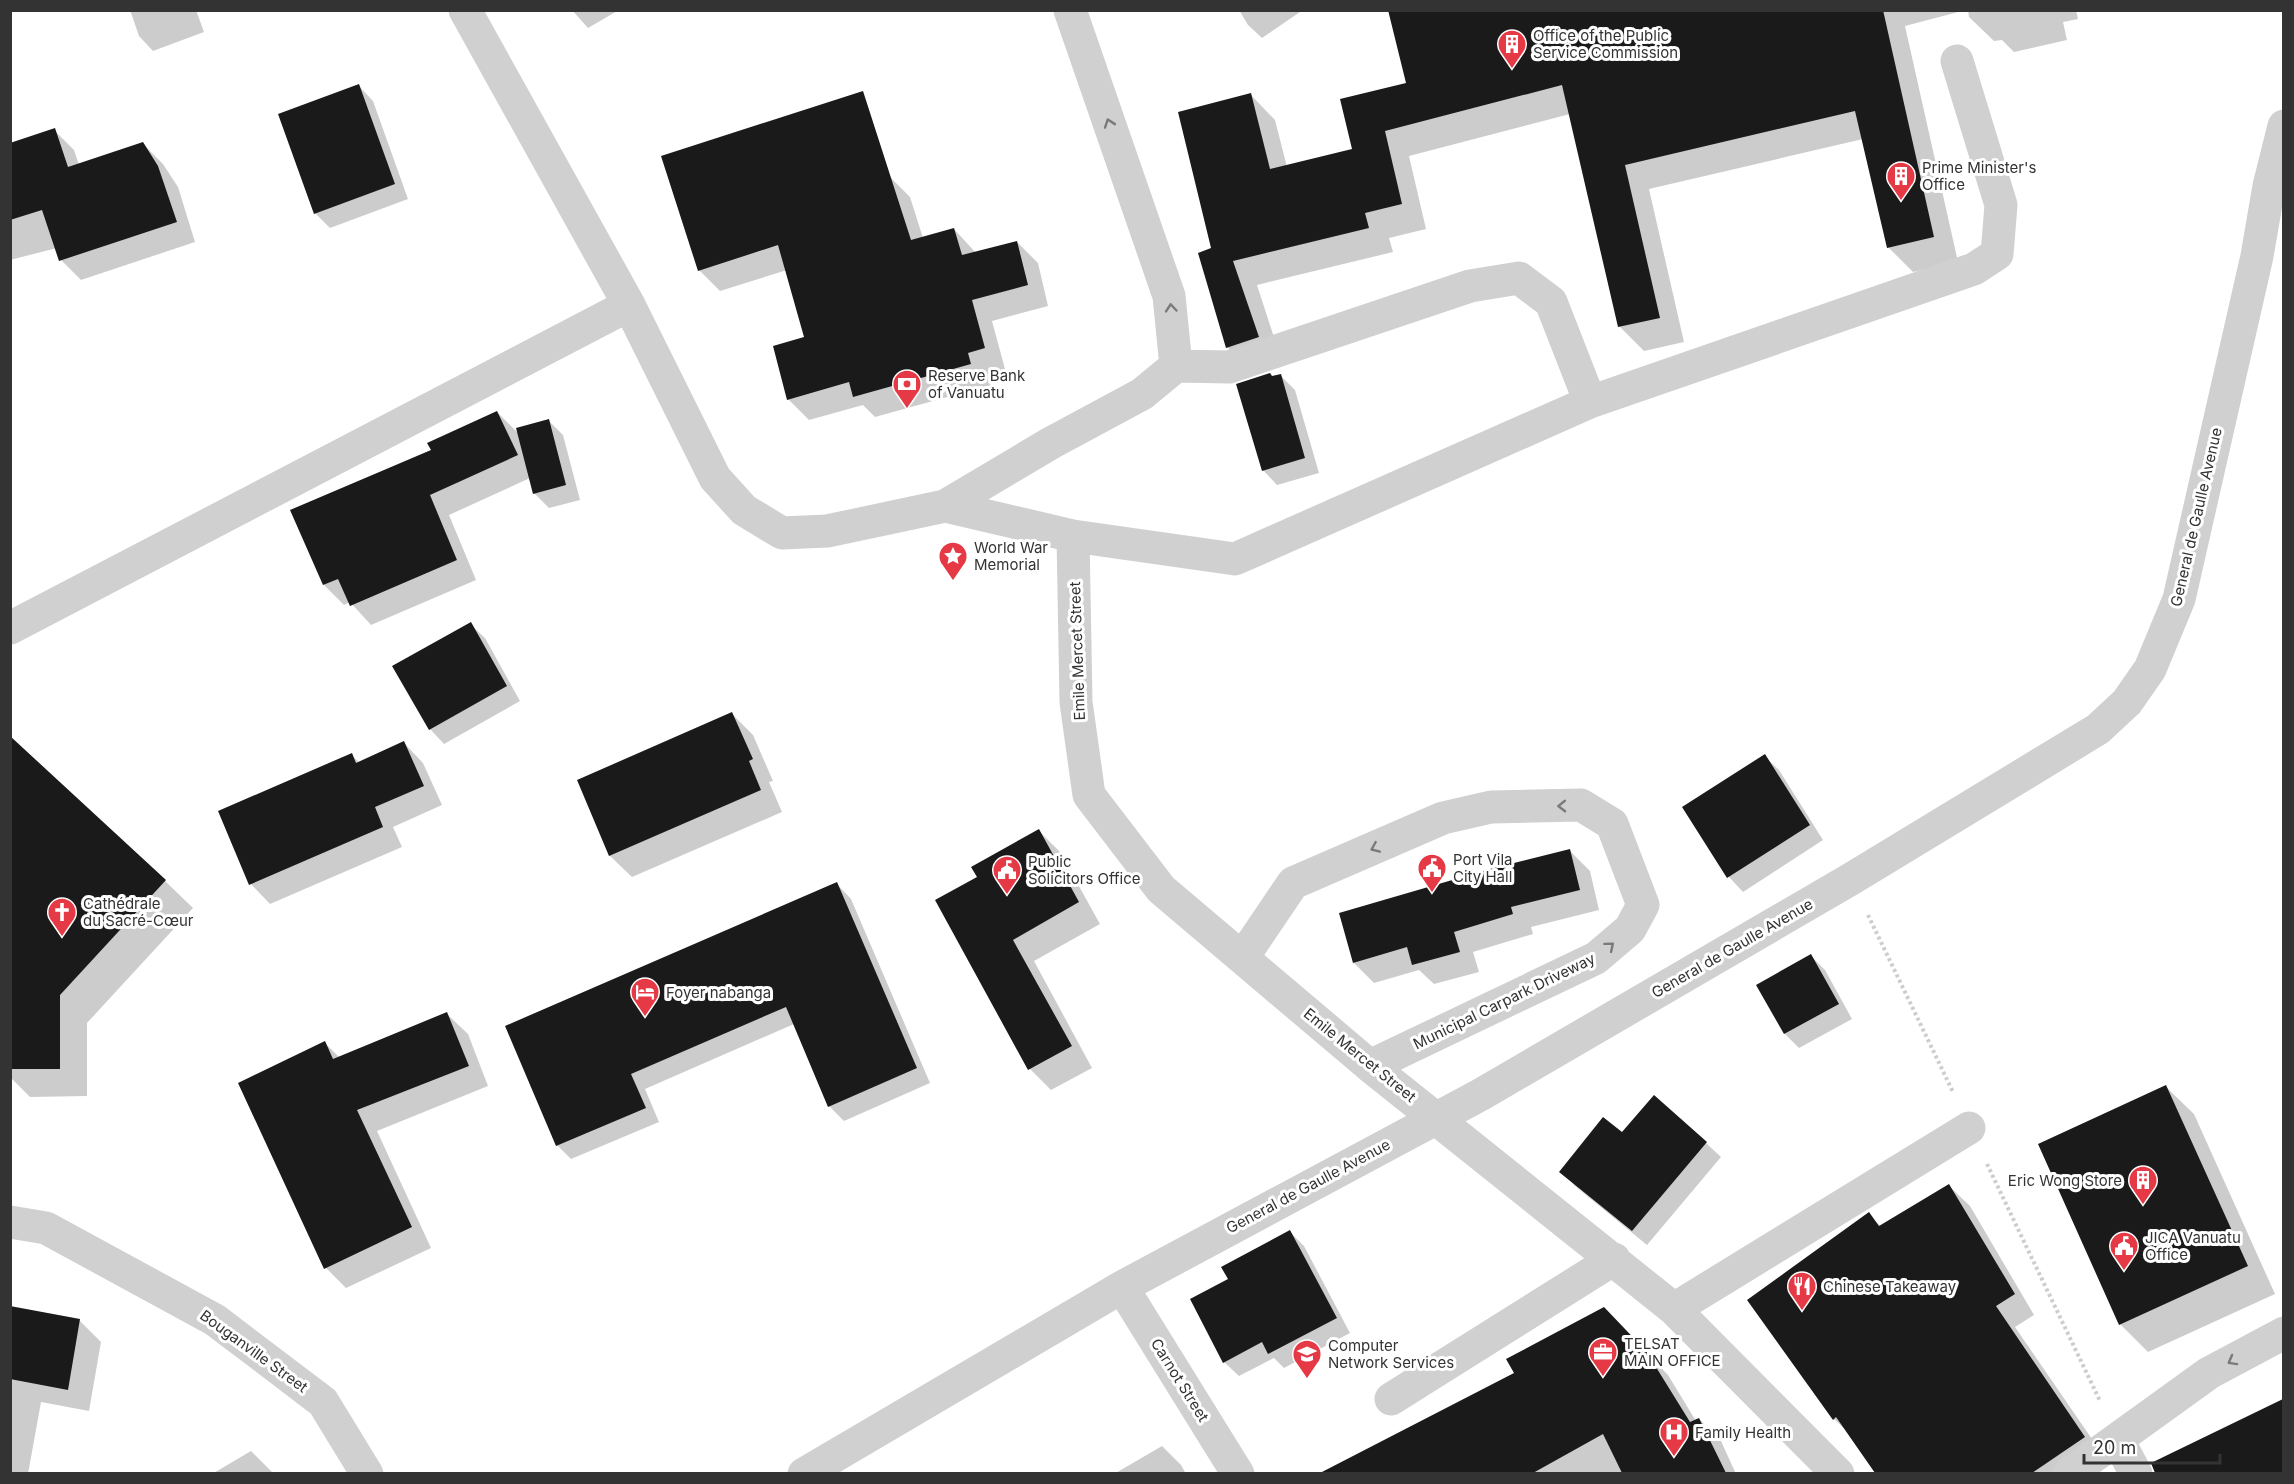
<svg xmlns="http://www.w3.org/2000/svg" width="2294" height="1484" font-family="Inter,sans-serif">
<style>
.shadow{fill:#0003}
.building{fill:#1a1a1a}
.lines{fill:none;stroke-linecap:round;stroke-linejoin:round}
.path{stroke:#cdcdcd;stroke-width:4;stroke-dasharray:3 3;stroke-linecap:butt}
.minor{stroke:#d0d0d0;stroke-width:33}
.oneway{stroke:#7a7a7a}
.labels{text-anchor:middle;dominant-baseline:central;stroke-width:6;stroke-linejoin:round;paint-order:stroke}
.poi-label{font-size:15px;fill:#333;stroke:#fff;text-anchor:start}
.street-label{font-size:15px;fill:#333;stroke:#fff}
</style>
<rect width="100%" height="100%" fill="#fff"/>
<path class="shadow" d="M 130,10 L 196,10 L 204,32 L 153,51 L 139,36 Z
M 572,10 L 619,10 L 588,28 Z
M 1239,10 L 1303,10 L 1262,38 L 1248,25 Z
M 1547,10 L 1966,10 L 1905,26 L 1958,262 L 1913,272 L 1888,247 L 1863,139 L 1649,189 L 1684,342 L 1644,351 L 1619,326 L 1570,114 L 1409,156 L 1426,229 L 1389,238 L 1393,252 L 1257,285 L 1282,362 L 1252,372 L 1227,347 L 1213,249 L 1251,95 L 1275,120 L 1287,167 L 1354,150 L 1408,84 Z
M 1968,10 L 2076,10 L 2078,19 L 2063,22 L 2067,40 L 2014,52 L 2002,40 L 1994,41 L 1969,17 Z
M 359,86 L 373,101 L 408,199 L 330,228 L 315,213 Z
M 54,130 L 74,150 L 79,165 L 143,144 L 163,164 L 178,187 L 195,242 L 81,280 L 61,260 L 57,248 L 10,260 L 10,144 Z
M 889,176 L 910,197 L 923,238 L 954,229 L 976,253 L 1017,242 L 1038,263 L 1048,306 L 992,321 L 1005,369 L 988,374 L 991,385 L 875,417 L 863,405 L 809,420 L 788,399 L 805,338 L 787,270 L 720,291 L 699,270 Z
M 1281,376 L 1295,390 L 1319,473 L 1277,485 L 1263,470 Z
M 497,412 L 519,434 L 549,421 L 563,435 L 580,500 L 549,508 L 534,493 L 530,478 L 449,515 L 476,580 L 371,625 L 350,602 L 344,605 L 324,585 L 433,451 Z
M 470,624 L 485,638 L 520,701 L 444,744 L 430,729 Z
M 732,714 L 753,735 L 773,781 L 769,782 L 782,812 L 632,877 L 610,856 L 579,781 Z
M 404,743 L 423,763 L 442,805 L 393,827 L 402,847 L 270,904 L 251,884 L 220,812 L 351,755 L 360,763 Z
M 1764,756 L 1779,770 L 1823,840 L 1743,892 L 1729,877 L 1685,808 Z
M 10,764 L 165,881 L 193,908 L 87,1023 L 87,1096 L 30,1097 L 10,1077 Z
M 1038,830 L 1060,852 L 1100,924 L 1034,961 L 1092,1068 L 1051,1090 L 1030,1069 L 979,878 Z
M 1570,851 L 1590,871 L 1599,910 L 1531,927 L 1533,934 L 1473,952 L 1479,972 L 1434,984 L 1419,970 L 1374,983 L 1354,963 Z
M 837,884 L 851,899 L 930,1083 L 844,1121 L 829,1106 L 794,1024 L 645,1089 L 659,1122 L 571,1159 L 557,1145 L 507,1026 Z
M 1811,956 L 1825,970 L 1852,1019 L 1799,1048 L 1785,1034 Z
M 447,1014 L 468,1034 L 488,1086 L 377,1131 L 431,1248 L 346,1288 L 326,1268 L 325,1043 L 340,1058 Z
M 2166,1087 L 2194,1114 L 2275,1294 L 2148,1352 L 2120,1324 L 2040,1145 Z
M 1622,1135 L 1706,1143 L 1721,1157 L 1647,1245 L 1575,1186 L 1561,1171 Z
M 1949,1186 L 1970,1206 L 2034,1315 L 2015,1327 L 2105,1458 L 2082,1474 L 1877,1474 L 1850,1434 L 1834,1419 L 1868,1214 L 1881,1227 Z
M 1290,1232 L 1304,1246 L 1350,1333 L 1284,1368 L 1274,1358 L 1239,1376 L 1224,1362 L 1230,1279 Z
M 10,1308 L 79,1320 L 101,1342 L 89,1411 L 41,1402 L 28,1474 L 10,1474 Z
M 1625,1331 L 1668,1375 L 1696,1421 L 1699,1419 L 1721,1441 L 1736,1474 L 1357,1474 Z
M 2284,1400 L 2284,1474 L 2185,1474 L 2175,1453 Z
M 1162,1446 L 1181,1465 L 1186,1474 L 1114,1474 Z
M 251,1451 L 274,1474 L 212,1474 Z"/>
<path class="building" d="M 1388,10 L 1883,10 L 1934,237 L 1887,248 L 1855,111 L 1625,165 L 1660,318 L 1618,327 L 1562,85 L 1385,131 L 1402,204 L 1365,213 L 1369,228 L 1233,261 L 1259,337 L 1226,348 L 1198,253 L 1211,248 L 1178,112 L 1251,93 L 1270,169 L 1352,149 L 1340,99 L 1406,83 Z
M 359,84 L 395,184 L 314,214 L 278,114 Z
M 863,91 L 911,240 L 954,228 L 962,255 L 1017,241 L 1028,285 L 972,300 L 985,348 L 968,353 L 971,364 L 853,397 L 849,382 L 787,400 L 773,346 L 804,337 L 778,245 L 698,271 L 661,156 Z
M 55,128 L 68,167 L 143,142 L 158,166 L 177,222 L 59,261 L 42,210 L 10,220 L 10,143 Z
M 1270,373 L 1272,376 L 1281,374 L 1305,458 L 1262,471 L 1236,384 Z
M 497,411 L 518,455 L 430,495 L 457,560 L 350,606 L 338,579 L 323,585 L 290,510 L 431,450 L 427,443 Z
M 549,419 L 566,485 L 533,494 L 516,428 Z
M 471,622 L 507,686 L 429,730 L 392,666 Z
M 732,712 L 753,759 L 749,761 L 761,790 L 609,856 L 577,780 Z
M 10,736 L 166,880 L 60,995 L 60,1069 L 10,1069 Z
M 404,741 L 424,786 L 375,807 L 383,827 L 249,885 L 218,811 L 352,753 L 356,763 Z
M 1765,754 L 1810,825 L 1727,878 L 1682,807 Z
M 1039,829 L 1079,902 L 1013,940 L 1072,1046 L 1028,1070 L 935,900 L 977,877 L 971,867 Z
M 1570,849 L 1580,890 L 1511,907 L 1513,914 L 1454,932 L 1460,952 L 1412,965 L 1407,947 L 1353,963 L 1339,913 L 1490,869 Z
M 837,882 L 917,1068 L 828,1107 L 786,1007 L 631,1074 L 646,1108 L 556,1146 L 505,1026 Z
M 1811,954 L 1839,1004 L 1784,1034 L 1756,985 Z
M 447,1012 L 469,1066 L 357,1110 L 412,1227 L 324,1269 L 238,1083 L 325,1041 L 333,1059 Z
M 2166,1085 L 2248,1266 L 2119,1325 L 2038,1144 Z
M 1654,1095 L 1707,1142 L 1632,1231 L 1559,1172 L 1603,1117 L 1622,1132 Z
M 1949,1184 L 2015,1294 L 1996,1306 L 2085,1437 L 2032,1473 L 1875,1473 L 1836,1417 L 1833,1420 L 1747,1300 L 1869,1212 L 1879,1226 Z
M 1290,1230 L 1337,1318 L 1268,1354 L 1262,1342 L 1223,1363 L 1190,1299 L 1228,1279 L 1221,1267 Z
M 10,1306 L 80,1319 L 68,1390 L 10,1379 Z
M 1604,1307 L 1646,1351 L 1690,1422 L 1699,1418 L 1726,1473 L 1622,1473 L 1603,1434 L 1533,1473 L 1320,1473 L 1514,1373 L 1506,1359 Z
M 2283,1399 L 2283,1473 L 2155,1473 L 2151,1463 Z"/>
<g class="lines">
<path class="path" d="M 1868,915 L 1953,1092
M 1987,1164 L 2100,1401"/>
<path class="minor" d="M 465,10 L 629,305 L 715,478 L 744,510 L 782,533 L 827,531 L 945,506 L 1073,536 L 1235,559 L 1590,402 L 1551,302 L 1519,278 L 1470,286 L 1229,367 L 1176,366 L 1142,394 L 1051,443 L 945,506
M 1070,10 L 1169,296 L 1176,366
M 1590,402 L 1974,269 L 1997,254 L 2001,205 L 1957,61
M 1073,536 L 1076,702 L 1089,795 L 1161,889 L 1370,1066 L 1674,1309 L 1838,1474
M 10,628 L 629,305
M 1243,957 L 1293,883 L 1443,818 L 1491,807 L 1581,805 L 1612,824 L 1643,905 L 1630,929 L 1596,958 L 1370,1066
M 10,1222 L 46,1228 L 215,1320 L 323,1402 L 367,1474
M 1122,1287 L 1238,1474
M 1674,1309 L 1969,1128
M 1391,1399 L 1614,1259
M 2118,1440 L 2136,1474
M 804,1474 L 1122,1287 L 1480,1095 L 1851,879 L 2098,729 L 2127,702 L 2150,669 L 2179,599 L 2257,256 L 2269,186 L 2284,126
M 2069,1474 L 2209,1373 L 2284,1333"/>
</g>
<defs><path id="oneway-chevron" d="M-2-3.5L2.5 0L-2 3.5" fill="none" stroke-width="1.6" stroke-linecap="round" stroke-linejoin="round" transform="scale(1.5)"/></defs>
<g class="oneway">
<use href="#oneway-chevron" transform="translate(1109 123) rotate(-109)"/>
<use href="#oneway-chevron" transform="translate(1171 308) rotate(-95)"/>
<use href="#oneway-chevron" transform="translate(1562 806) rotate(179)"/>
<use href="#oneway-chevron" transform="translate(1375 848) rotate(157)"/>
<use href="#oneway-chevron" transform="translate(1610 946) rotate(-40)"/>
<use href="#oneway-chevron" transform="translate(2232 1361) rotate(151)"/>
</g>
<defs>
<g id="building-pin" transform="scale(1.5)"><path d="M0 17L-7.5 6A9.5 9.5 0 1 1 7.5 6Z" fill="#e63946" stroke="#fff"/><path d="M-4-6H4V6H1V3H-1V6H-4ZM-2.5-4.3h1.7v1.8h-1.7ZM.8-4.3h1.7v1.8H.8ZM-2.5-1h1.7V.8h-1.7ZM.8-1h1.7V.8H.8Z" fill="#fff"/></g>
<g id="bank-pin" transform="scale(1.5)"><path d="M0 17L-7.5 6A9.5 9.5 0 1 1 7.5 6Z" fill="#e63946" stroke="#fff"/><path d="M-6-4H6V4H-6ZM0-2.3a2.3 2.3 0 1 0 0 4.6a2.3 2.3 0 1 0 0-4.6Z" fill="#fff"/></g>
<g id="sight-pin" transform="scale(1.5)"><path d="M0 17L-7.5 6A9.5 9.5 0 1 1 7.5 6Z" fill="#e63946" stroke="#fff"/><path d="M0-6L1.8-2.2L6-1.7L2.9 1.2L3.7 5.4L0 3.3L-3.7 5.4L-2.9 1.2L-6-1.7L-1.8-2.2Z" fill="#fff"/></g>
<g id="civic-pin" transform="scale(1.5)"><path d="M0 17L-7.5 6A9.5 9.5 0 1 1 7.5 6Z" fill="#e63946" stroke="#fff"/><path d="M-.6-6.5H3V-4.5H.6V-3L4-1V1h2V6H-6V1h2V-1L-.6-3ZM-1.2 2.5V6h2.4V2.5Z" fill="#fff"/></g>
<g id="church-pin" transform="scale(1.5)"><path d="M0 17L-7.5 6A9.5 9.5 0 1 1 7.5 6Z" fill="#e63946" stroke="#fff"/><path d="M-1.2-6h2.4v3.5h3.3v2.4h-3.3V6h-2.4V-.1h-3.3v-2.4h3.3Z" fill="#fff"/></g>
<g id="hotel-pin" transform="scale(1.5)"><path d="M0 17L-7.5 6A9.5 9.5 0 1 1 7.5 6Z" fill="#e63946" stroke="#fff"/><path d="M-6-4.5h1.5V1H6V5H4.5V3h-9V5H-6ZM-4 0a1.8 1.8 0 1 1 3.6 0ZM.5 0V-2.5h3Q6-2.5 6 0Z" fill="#fff"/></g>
<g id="restaurant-pin" transform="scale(1.5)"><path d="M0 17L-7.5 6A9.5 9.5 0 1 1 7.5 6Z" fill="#e63946" stroke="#fff"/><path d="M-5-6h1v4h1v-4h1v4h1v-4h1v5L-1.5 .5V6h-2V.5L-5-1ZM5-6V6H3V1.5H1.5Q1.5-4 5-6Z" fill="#fff"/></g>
<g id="office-pin" transform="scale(1.5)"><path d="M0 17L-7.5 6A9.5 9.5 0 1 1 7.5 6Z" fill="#e63946" stroke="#fff"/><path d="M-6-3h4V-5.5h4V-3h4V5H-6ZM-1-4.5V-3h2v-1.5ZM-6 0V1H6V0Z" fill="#fff"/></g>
<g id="school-pin" transform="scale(1.5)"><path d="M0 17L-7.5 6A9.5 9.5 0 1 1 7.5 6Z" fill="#e63946" stroke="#fff"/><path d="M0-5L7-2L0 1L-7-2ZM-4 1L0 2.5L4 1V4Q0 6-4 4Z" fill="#fff"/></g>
<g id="hospital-pin" transform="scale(1.5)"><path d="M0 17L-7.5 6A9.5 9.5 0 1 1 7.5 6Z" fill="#e63946" stroke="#fff"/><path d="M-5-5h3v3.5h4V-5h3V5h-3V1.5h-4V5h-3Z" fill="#fff"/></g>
</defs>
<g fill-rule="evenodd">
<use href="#building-pin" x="1512" y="44"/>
<use href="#building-pin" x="1901" y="176"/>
<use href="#bank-pin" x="907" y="384"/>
<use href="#sight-pin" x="953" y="556"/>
<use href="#civic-pin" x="1432" y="868"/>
<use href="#civic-pin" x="1007" y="870"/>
<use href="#church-pin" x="62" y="912"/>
<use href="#hotel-pin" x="645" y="992"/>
<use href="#building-pin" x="2143" y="1180"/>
<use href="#civic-pin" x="2124" y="1246"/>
<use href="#restaurant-pin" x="1802" y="1286"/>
<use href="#office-pin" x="1603" y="1352"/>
<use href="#school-pin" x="1307" y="1354"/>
<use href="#hospital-pin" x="1674" y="1432"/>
</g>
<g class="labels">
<g class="poi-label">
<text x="1533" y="35">Office of the Public<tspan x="1533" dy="17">Service Commission</tspan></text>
<text x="1922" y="167">Prime Minister's<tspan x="1922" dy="17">Office</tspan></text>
<text x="928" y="375">Reserve Bank<tspan x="928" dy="17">of Vanuatu</tspan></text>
<text x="974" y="547">World War<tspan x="974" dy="17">Memorial</tspan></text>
<text x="1453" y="859">Port Vila<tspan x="1453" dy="17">City Hall</tspan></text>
<text x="1028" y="861">Public<tspan x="1028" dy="17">Solicitors Office</tspan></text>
<text x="83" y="903">Cathédrale<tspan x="83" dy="17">du Sacré-Cœur</tspan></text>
<text x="666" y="992">Foyer nabanga</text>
<text x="2122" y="1180" text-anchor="end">Eric Wong Store</text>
<text x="2145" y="1237">JICA Vanuatu<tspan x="2145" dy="17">Office</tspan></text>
<text x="1823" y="1286">Chinese Takeaway</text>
<text x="1624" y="1343">TELSAT<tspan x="1624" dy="17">MAIN OFFICE</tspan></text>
<text x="1328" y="1345">Computer<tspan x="1328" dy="17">Network Services</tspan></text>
<text x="1695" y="1432">Family Health</text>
</g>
<g class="street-label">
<text transform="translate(2196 517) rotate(-77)">General de Gaulle Avenue</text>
<text transform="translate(1077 651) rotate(-92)">Emile Mercet Street</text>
<text transform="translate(1732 948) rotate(-30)">General de Gaulle Avenue</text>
<text transform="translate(1504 1001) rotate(-26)">Municipal Carpark Driveway</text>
<text transform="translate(1360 1055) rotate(39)">Emile Mercet Street</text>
<text transform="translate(1308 1186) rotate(-28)">General de Gaulle Avenue</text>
<text transform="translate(254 1351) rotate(36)">Bouganville Street</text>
<text transform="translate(1180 1380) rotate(58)">Carnot Street</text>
</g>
</g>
<rect width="2294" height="1484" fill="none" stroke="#333333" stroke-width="24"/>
<path d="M2084 1454v9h136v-9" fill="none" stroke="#333333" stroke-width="3"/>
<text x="2093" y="1454" font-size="18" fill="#333333" stroke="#ffffff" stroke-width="4.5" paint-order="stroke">20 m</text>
</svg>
